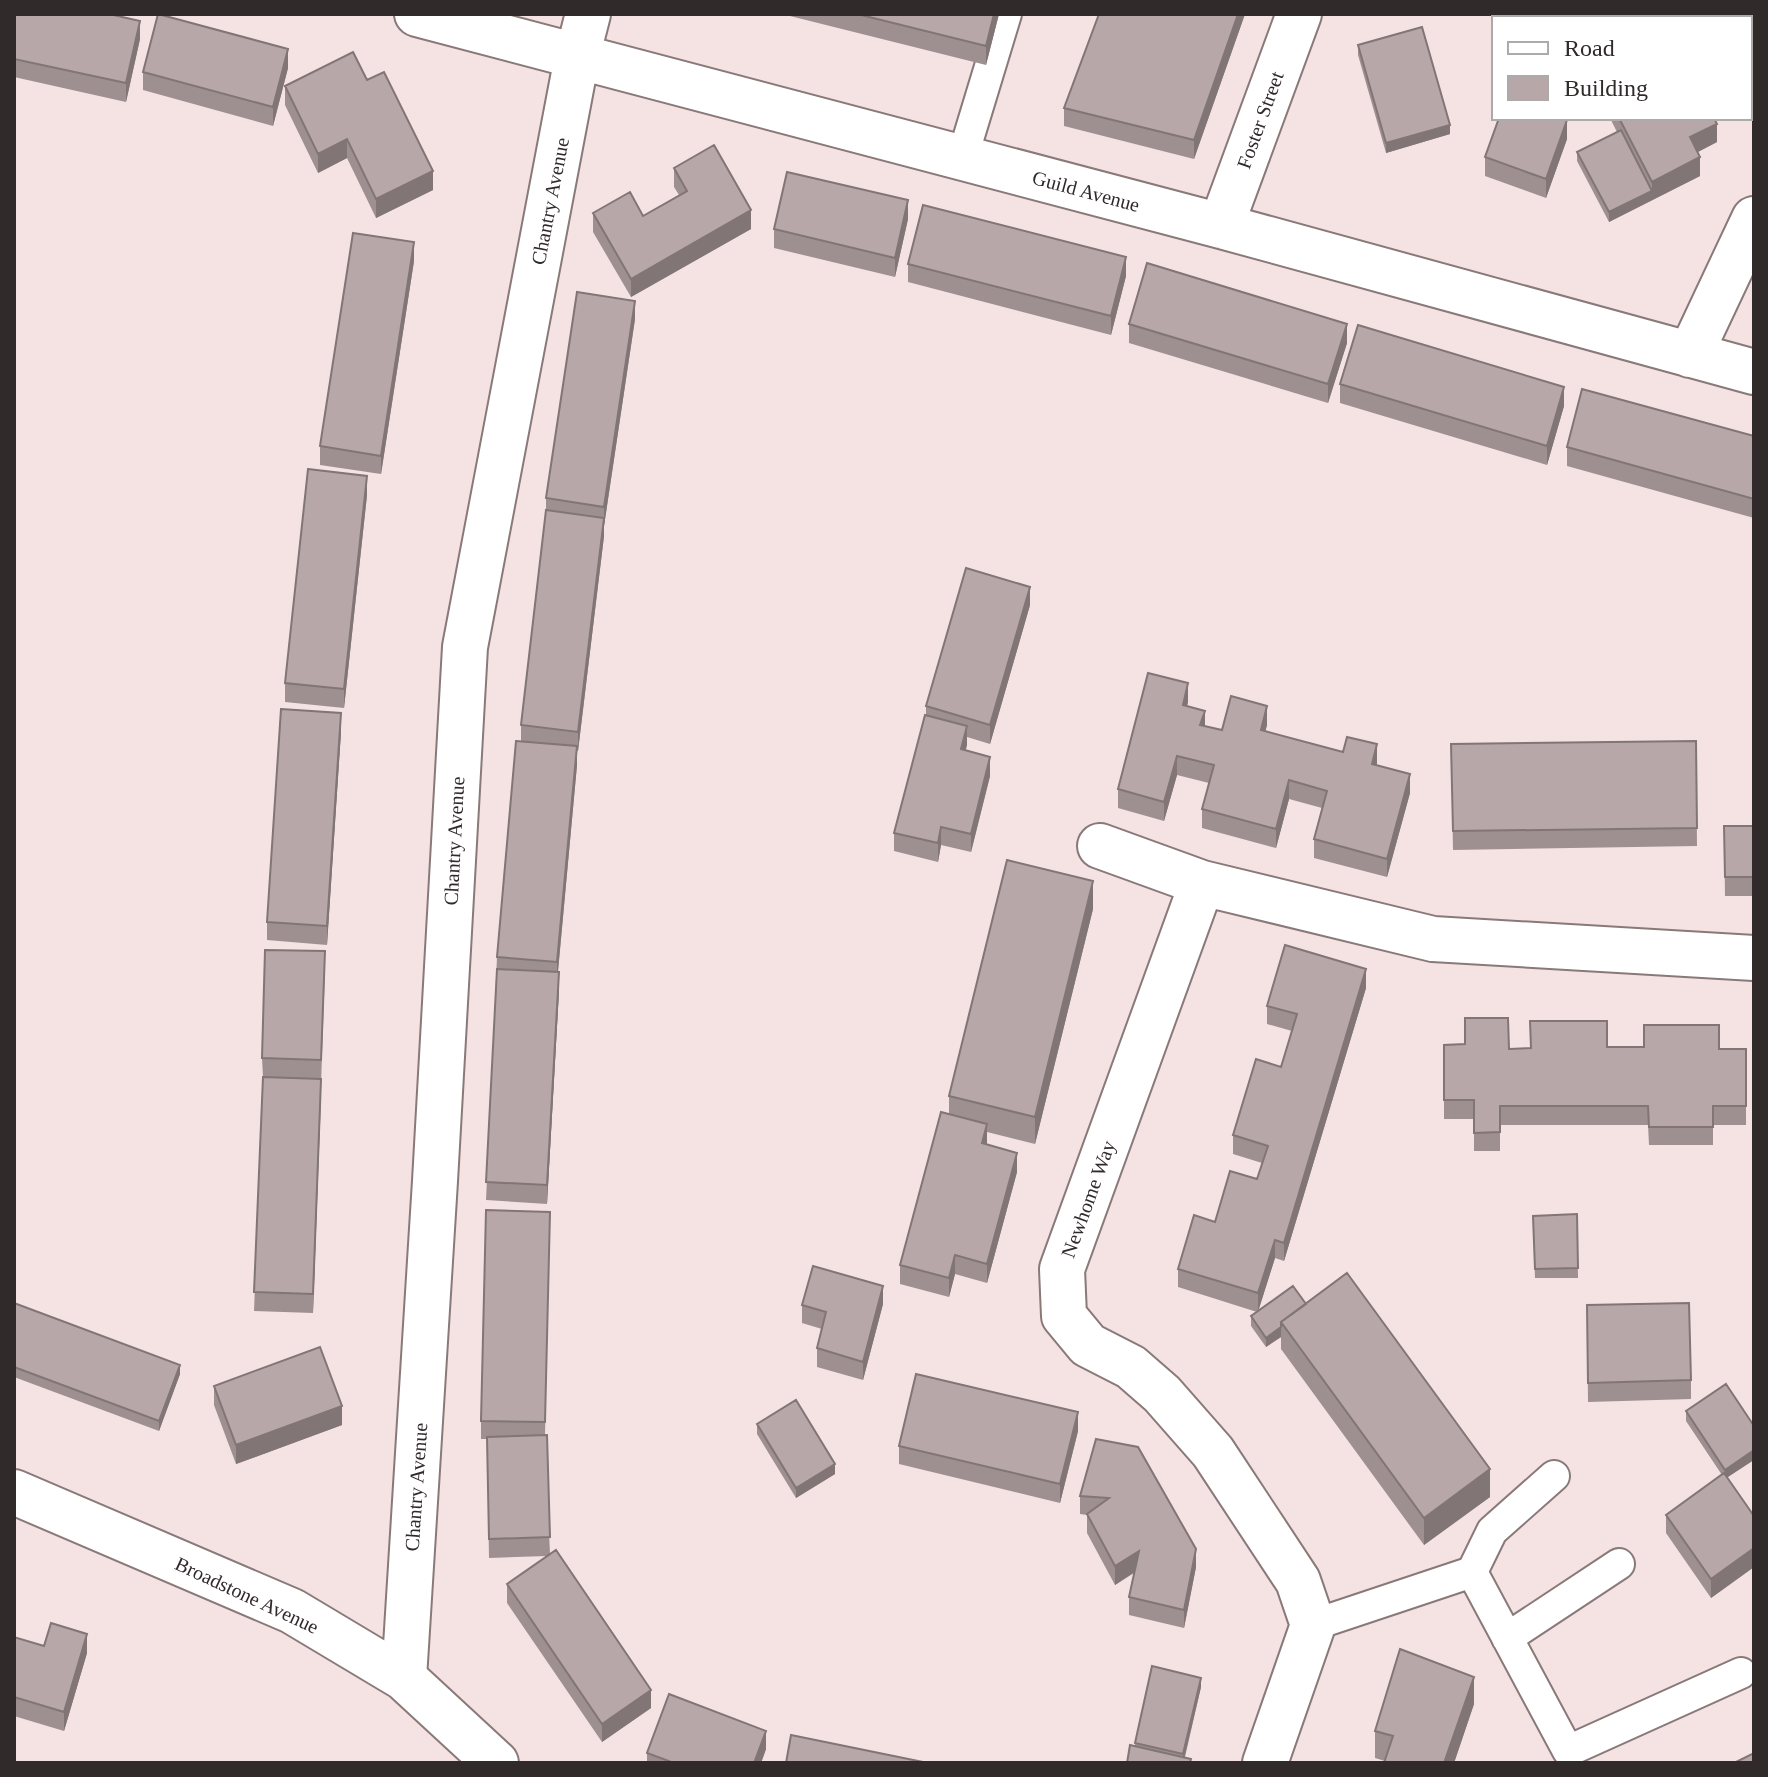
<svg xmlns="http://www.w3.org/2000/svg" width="1768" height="1777" font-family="Georgia,serif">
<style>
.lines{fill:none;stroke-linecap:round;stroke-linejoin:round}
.lane-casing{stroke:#897979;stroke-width:34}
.street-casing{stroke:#897979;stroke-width:48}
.lane{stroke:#fff;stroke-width:30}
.street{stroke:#fff;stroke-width:44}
.wall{fill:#9e9090}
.shaded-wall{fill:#817576}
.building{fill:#b8a7a8;stroke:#817576;stroke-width:2}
.labels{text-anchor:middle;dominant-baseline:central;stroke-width:6;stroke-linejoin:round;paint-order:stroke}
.street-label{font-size:20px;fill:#312a2b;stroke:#fff}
</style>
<rect width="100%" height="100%" fill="#f5e3e4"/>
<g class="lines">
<g class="lane-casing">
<path id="lane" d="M 962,159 L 1006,14
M 1472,1572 L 1492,1531 L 1554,1476
M 1313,1625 L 1472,1572 L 1568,1751 L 1741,1673
M 1507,1638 L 1619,1564"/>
</g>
<g class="street-casing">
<path id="street" d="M 417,14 L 1221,226 L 1754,372
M 1221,226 L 1299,14
M 1690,355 L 1754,219
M 1100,846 L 1202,883 L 1433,939 L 1754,958
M 1202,883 L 1062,1269 L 1064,1316 L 1088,1345 L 1131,1367 L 1162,1394 L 1213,1452 L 1298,1581 L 1313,1625 L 1265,1763
M 14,1492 L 292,1611 L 404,1678 L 496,1763
M 404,1678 L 435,1181 L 465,647 L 577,57 L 588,14"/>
</g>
<use href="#lane" class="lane"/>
<use href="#street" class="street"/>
</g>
<path class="wall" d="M 14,14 L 140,39 L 126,102 L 14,77 Z
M 782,14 L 999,14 L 986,65 Z
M 1245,14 L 1194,159 L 1064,126 L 1064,108 Z
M 1358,45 L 1450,134 L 1386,153 L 1358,55 Z
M 288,68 L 273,126 L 143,90 L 143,72 Z
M 367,80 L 433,190 L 376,218 L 347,158 L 318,173 L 285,105 L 285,86 Z
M 1610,118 L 1714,118 L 1717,142 L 1698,152 L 1700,176 L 1609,222 L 1577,161 L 1577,152 L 1617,132 Z
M 1567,139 L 1546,198 L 1485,176 L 1485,157 Z
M 674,168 L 751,229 L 631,297 L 593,232 L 593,213 L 643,216 L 679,195 L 674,187 Z
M 908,219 L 895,277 L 774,248 L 774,229 Z
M 414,261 L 381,474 L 320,465 L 320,446 Z
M 908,264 L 1126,276 L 1111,335 L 908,282 Z
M 635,319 L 604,526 L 604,536 L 578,751 L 577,751 L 577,765 L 558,972 L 559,991 L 547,1204 L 486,1200 L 497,957 L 521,741 L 521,725 L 546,510 L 546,498 Z
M 1129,324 L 1347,343 L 1328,403 L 1129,343 Z
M 1340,384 L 1564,406 L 1547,465 L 1340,403 Z
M 1754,436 L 1754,518 L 1567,466 L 1567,447 Z
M 367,495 L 344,708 L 285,702 L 285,683 Z
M 1030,605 L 990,744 L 967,737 L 966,751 L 990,776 L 971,852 L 941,845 L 938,862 L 894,851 L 894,833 L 926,715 L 926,706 Z
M 1188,702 L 1187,706 L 1205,726 L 1222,730 L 1267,725 L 1265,731 L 1377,763 L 1377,765 L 1410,793 L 1387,877 L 1314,858 L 1314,839 L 1322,808 L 1289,799 L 1276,848 L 1202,828 L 1202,809 L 1209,783 L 1177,775 L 1164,821 L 1118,808 L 1118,789 Z
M 341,732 L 327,945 L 267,940 L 267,922 Z
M 1696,741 L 1697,846 L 1453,850 L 1451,744 Z
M 1724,826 L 1754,826 L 1754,896 L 1725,896 Z
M 1093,909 L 1035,1144 L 987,1132 L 986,1145 L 1017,1172 L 987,1283 L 955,1274 L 949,1297 L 900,1284 L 900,1265 L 949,1114 L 949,1096 Z
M 325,970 L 313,1313 L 254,1311 L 263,1077 L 262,1058 Z
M 1366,988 L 1284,1261 L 1275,1258 L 1258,1311 L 1306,1304 L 1490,1497 L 1424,1545 L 1281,1349 L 1281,1337 L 1266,1347 L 1251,1326 L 1251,1316 L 1257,1312 L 1178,1287 L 1178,1269 L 1215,1222 L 1257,1179 L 1262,1163 L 1233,1154 L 1233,1135 L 1281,1067 L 1292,1031 L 1267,1024 L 1267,1006 Z
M 1444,1045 L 1509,1049 L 1607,1047 L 1746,1049 L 1746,1125 L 1713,1125 L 1713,1145 L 1649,1145 L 1648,1125 L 1500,1125 L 1500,1151 L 1474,1151 L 1474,1119 L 1444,1119 Z
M 550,1212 L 545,1435 L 550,1554 L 651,1708 L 602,1742 L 507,1603 L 507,1584 L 547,1556 L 489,1558 L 487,1439 L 481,1439 L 481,1421 Z
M 1577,1214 L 1578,1278 L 1535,1278 L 1533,1216 Z
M 14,1303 L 180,1374 L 159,1431 L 14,1377 Z
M 883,1304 L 863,1380 L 817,1367 L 817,1348 L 822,1329 L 802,1323 L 802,1305 Z
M 1587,1305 L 1691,1380 L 1691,1399 L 1588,1402 Z
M 1726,1384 L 1728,1478 L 1754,1516 L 1754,1567 L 1711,1598 L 1666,1533 L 1666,1515 L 1722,1475 L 1686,1421 L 1686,1411 Z
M 214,1386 L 342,1425 L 236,1464 L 214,1405 Z
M 757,1424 L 835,1474 L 796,1498 L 757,1434 Z
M 1078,1431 L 1060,1503 L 899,1464 L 899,1446 Z
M 1096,1439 L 1196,1567 L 1184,1628 L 1129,1615 L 1129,1597 L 1134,1573 L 1115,1585 L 1087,1533 L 1087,1515 L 1080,1514 L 1080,1496 Z
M 14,1637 L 44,1646 L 87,1653 L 64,1731 L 14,1716 Z
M 1201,1687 L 1185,1757 L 1191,1763 L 1135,1746 L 1135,1743 Z
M 1474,1704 L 1454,1763 L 1384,1763 L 1385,1761 L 1375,1758 L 1375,1731 Z
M 766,1749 L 761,1763 L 647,1763 L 647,1753 Z"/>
<path class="shaded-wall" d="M 994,14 L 999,14 L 986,65 L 986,46 Z
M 1238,14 L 1245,14 L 1194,159 L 1194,140 Z
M 1753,14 L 1754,14 L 1754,21 L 1750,29 L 1750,19 Z
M 140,21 L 140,39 L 126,102 L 126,83 Z
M 288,49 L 288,68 L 273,126 L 273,107 Z
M 1567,120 L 1567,139 L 1546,198 L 1546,179 Z
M 1717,124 L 1717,142 L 1690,156 L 1690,137 Z
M 1450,125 L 1450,134 L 1386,153 L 1386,143 Z
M 347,139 L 347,158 L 318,173 L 318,154 Z
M 1700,157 L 1700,176 L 1609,222 L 1609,212 L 1652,191 L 1652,182 Z
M 433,171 L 433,190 L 376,218 L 376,199 Z
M 908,200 L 908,219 L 895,277 L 895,258 Z
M 751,210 L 751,229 L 631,297 L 631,279 Z
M 414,242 L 414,261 L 381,474 L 381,456 Z
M 1126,257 L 1126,276 L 1111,335 L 1111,316 Z
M 635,301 L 635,319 L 604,526 L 604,507 Z
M 1347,324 L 1347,343 L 1328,403 L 1328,384 Z
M 1564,387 L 1564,406 L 1547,465 L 1547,446 Z
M 367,476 L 367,495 L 344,708 L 344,689 Z
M 604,518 L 604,536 L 578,751 L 578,732 Z
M 1030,587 L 1030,605 L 990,744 L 990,725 Z
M 1188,683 L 1188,702 L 1183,723 L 1183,705 Z
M 1267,706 L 1267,725 L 1261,749 L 1261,730 Z
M 1205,711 L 1205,730 L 1200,725 Z
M 341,713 L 341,732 L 327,945 L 327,926 Z
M 967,726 L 967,745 L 961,768 L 961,749 Z
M 1377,744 L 1377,763 L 1372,783 L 1372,764 Z
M 577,746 L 577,765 L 557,981 L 557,962 Z
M 1177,756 L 1177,775 L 1164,821 L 1164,802 Z
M 990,757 L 990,776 L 971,852 L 971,834 Z
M 1410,774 L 1410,793 L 1387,877 L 1387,859 Z
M 1289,780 L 1289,799 L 1276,848 L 1276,829 Z
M 941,827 L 941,845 L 938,862 L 938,843 Z
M 1093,881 L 1093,909 L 1035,1144 L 1035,1117 Z
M 1366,969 L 1366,988 L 1284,1261 L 1284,1243 Z
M 559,972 L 559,991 L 547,1204 L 547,1185 Z
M 321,1079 L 321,1098 L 313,1313 L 313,1294 Z
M 987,1124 L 987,1143 L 982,1162 L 982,1143 Z
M 1017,1153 L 1017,1172 L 987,1283 L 987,1264 Z
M 1275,1240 L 1275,1258 L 1258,1312 L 1258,1293 Z
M 955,1255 L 955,1274 L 949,1297 L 949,1278 Z
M 883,1286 L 883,1304 L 863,1380 L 863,1362 Z
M 1281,1327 L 1281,1337 L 1266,1347 L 1266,1338 Z
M 180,1365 L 180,1374 L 159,1431 L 159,1421 Z
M 342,1406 L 342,1425 L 236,1464 L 236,1445 Z
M 1078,1412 L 1078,1431 L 1060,1503 L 1060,1484 Z
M 1754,1450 L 1754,1460 L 1725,1479 L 1725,1470 Z
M 835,1464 L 835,1474 L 796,1498 L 796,1488 Z
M 1490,1469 L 1490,1497 L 1424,1545 L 1424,1518 Z
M 1754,1548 L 1754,1567 L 1711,1598 L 1711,1579 Z
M 1196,1549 L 1196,1567 L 1184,1628 L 1184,1610 Z
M 1139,1551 L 1139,1569 L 1115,1585 L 1115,1566 Z
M 87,1634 L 87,1653 L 64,1731 L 64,1712 Z
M 1474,1677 L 1474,1704 L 1454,1763 L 1444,1763 Z
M 1201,1678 L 1201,1687 L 1183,1763 L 1183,1754 Z
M 651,1690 L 651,1708 L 602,1742 L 602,1724 Z
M 766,1731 L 766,1749 L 761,1763 L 754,1763 Z"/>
<path class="building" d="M 14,14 L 109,14 L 140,21 L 126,83 L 14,59 Z
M 158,14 L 288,49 L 273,107 L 143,72 Z
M 857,14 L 994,14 L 986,46 Z
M 1099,14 L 1238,14 L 1194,140 L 1064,108 Z
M 1683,14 L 1753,14 L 1750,19 L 1750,18 L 1687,18 L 1682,16 Z
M 1422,27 L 1450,125 L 1386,143 L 1358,45 Z
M 353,52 L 367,80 L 384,72 L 433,171 L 376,199 L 347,139 L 318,154 L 285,86 Z
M 1499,118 L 1560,118 L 1567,120 L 1546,179 L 1485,157 Z
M 1619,118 L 1714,118 L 1717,124 L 1690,137 L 1700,157 L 1652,182 Z
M 1621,130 L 1652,191 L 1609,212 L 1577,152 Z
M 714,145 L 751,210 L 631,279 L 593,213 L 630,192 L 643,216 L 687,191 L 674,168 Z
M 787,172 L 908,200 L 895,258 L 774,229 Z
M 923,205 L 1126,257 L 1111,316 L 908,264 Z
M 353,233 L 414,242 L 381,456 L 320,446 Z
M 1147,263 L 1347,324 L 1328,384 L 1129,324 Z
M 577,292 L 635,301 L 604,507 L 546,498 Z
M 1358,325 L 1564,387 L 1547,446 L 1340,384 Z
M 1582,389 L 1754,436 L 1754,499 L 1567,447 Z
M 308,469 L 367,476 L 344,689 L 285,683 Z
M 546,510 L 604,518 L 578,732 L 521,725 Z
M 966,568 L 1030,587 L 990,725 L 926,706 Z
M 1148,673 L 1188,683 L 1183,705 L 1205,711 L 1200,725 L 1222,730 L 1231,696 L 1267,706 L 1261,730 L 1343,752 L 1347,737 L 1377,744 L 1372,764 L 1410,774 L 1387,859 L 1314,839 L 1327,791 L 1289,780 L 1276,829 L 1202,809 L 1214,765 L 1177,756 L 1164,802 L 1118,789 Z
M 281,709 L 341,713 L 327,926 L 267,922 Z
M 925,715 L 967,726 L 961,749 L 990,757 L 971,834 L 941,827 L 938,843 L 894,833 Z
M 516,741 L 577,746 L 557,962 L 497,957 Z
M 1696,741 L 1697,828 L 1453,831 L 1451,744 Z
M 1724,826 L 1754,826 L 1754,877 L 1725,877 Z
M 1007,860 L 1093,881 L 1035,1117 L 949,1096 Z
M 1285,945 L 1366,969 L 1284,1243 L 1275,1240 L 1258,1293 L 1178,1269 L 1194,1215 L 1215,1222 L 1230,1171 L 1257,1179 L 1268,1146 L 1233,1135 L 1256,1059 L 1281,1067 L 1297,1014 L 1267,1006 Z
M 265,950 L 325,951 L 321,1060 L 262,1058 Z
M 497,969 L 559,972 L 547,1185 L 486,1182 Z
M 1465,1018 L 1508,1018 L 1509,1049 L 1531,1048 L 1530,1021 L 1607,1021 L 1607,1047 L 1644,1047 L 1644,1025 L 1719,1025 L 1719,1049 L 1746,1049 L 1746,1106 L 1713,1106 L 1713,1127 L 1649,1127 L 1648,1106 L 1500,1106 L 1500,1132 L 1474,1133 L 1474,1100 L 1444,1100 L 1444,1045 L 1465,1044 Z
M 263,1077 L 321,1079 L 313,1294 L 254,1292 Z
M 941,1112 L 987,1124 L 982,1143 L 1017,1153 L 987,1264 L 955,1255 L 949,1278 L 900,1265 Z
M 486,1210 L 550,1212 L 545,1422 L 481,1421 Z
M 1577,1214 L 1578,1268 L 1535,1269 L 1533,1216 Z
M 813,1266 L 883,1286 L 863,1362 L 817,1348 L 826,1312 L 802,1305 Z
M 1347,1273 L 1490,1469 L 1424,1518 L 1281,1322 Z
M 1293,1286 L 1306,1304 L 1281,1322 L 1281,1327 L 1266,1338 L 1251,1316 Z
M 14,1303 L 180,1365 L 159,1421 L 14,1367 Z
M 1689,1303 L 1691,1380 L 1588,1383 L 1587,1305 Z
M 320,1347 L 342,1406 L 236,1445 L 214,1386 Z
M 916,1374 L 1078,1412 L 1060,1484 L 899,1446 Z
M 1726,1384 L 1754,1426 L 1754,1450 L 1725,1470 L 1686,1411 Z
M 796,1400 L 835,1464 L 796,1488 L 757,1424 Z
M 547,1435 L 550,1537 L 489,1539 L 487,1437 Z
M 1096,1439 L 1138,1447 L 1196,1549 L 1184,1610 L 1129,1597 L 1139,1551 L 1115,1566 L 1087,1514 L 1109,1498 L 1080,1496 Z
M 1724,1473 L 1754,1516 L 1754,1548 L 1711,1579 L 1666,1515 Z
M 556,1550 L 651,1690 L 602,1724 L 507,1584 Z
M 51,1623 L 87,1634 L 64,1712 L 14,1697 L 14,1637 L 44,1646 Z
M 1400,1649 L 1474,1677 L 1444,1763 L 1384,1763 L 1393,1736 L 1375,1731 Z
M 1152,1666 L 1201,1678 L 1183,1754 L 1135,1743 Z
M 669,1694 L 766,1731 L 754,1763 L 674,1763 L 647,1753 Z
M 791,1735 L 928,1763 L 786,1763 Z
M 1130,1745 L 1191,1759 L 1190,1763 L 1127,1763 Z
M 1754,1753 L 1754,1763 L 1734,1763 Z"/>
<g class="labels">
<g class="street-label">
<text transform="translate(1260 120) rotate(-70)">Foster Street</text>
<text transform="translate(1086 191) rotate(15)">Guild Avenue</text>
<text transform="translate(550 201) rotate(-79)">Chantry Avenue</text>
<text transform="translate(454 841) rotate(-87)">Chantry Avenue</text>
<text transform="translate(1088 1199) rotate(-70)">Newhome Way</text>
<text transform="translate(416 1487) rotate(-86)">Chantry Avenue</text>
<text transform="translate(247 1595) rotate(25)">Broadstone Avenue</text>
</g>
</g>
<rect width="1768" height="1777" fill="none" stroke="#312a2b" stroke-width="32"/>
<rect x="1492" y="16" width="260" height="104" fill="#ffffff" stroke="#adaaaa" stroke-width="2"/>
<rect x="1508" y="42" width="40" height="12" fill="#ffffff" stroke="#adaaaa" stroke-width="2"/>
<text x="1564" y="56" font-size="24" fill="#312a2b">Road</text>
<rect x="1508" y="76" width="40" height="24" fill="#b8a7a8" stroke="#adaaaa" stroke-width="2"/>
<text x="1564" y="96" font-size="24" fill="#312a2b">Building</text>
</svg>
